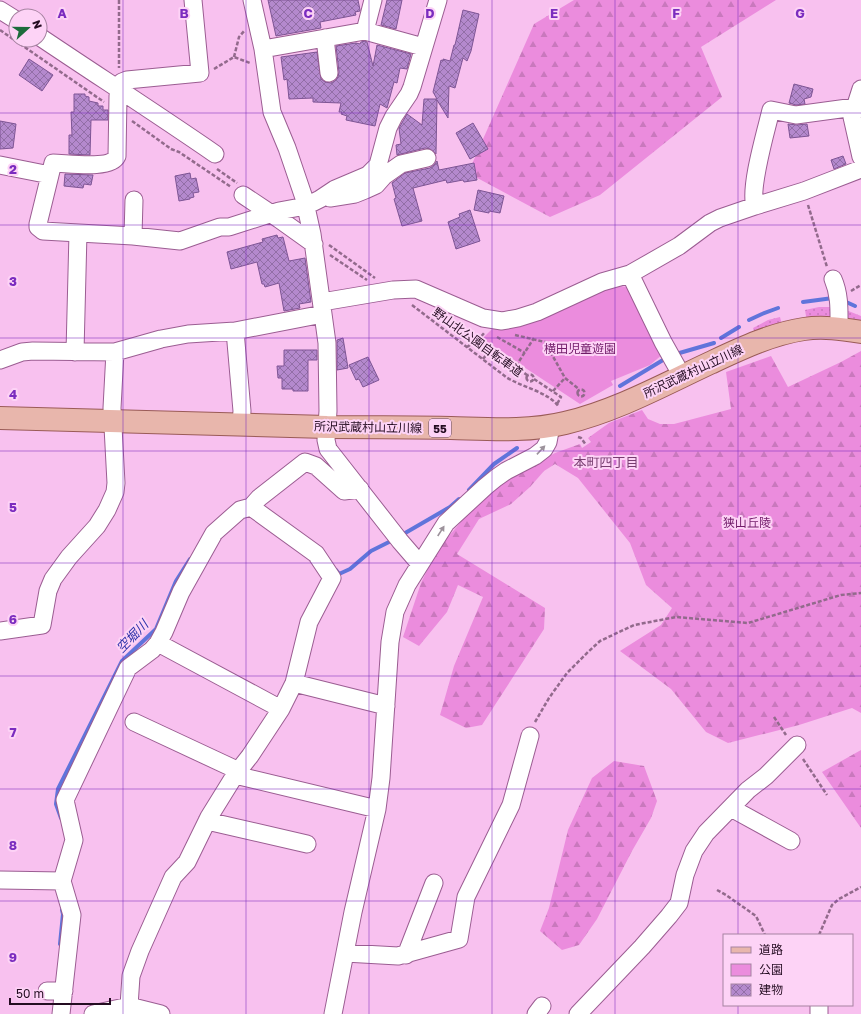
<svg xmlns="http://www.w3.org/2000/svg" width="861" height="1014" font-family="'Golos Text','Noto Sans JP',sans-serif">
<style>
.grass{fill:url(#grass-dots)}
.forest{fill:url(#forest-firs)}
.park{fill:#eb8cdd}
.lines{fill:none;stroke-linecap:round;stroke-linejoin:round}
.stream{stroke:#6074db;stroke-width:4}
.building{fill:url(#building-cross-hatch);stroke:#7e5595}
.minor-casing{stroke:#9b5d92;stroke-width:19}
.major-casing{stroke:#9a5b57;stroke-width:24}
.path{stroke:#926a8c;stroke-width:2.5;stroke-dasharray:4 2;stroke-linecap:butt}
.minor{stroke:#fff;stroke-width:17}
.major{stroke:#e8b6ac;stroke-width:22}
.oneway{fill:#9c929b}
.grid{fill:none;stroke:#7b2cbf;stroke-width:1;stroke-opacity:0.55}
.labels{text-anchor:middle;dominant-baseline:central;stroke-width:4;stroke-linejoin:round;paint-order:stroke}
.shield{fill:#fdd3f6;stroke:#654861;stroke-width:1}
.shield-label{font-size:11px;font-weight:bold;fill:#240c21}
.street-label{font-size:12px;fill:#240c21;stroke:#fdd3f6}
.park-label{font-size:12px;fill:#701a68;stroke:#fdd3f6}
.neighbourhood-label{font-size:13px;fill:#783d70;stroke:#fdd3f6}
.water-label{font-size:13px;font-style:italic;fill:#2d32aa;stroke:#fdd3f6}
.grid-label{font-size:13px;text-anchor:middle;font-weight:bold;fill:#7b2cbf;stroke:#fdd3f6;stroke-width:4;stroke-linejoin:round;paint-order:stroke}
</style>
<defs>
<pattern id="grass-dots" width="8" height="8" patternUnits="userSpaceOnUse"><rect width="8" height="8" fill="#eb8cdd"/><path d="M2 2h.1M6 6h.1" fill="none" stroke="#c978bd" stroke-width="1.8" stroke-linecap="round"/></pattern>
<pattern id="forest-firs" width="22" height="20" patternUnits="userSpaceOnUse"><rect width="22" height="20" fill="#eb8cdd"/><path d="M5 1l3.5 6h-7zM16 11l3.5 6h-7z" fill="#c978bd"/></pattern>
<pattern id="building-cross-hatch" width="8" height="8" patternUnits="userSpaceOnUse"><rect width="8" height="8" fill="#b489cd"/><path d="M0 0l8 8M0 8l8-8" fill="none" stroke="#926ea6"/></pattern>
</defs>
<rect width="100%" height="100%" fill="#f8c1ef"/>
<path class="grass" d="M 819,307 L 834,307 L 834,320 L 807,322 L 805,310 Z
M 846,310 L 861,316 L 861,323 L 846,321 Z
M 780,317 L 782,325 L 755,333 L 753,328 L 768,320 Z"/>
<path class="forest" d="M 574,0 L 776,0 L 701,47 L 722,97 L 600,195 L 550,217 L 468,173 L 534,24 Z
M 861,351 L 861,713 L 852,708 L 799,725 L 728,743 L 706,732 L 671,689 L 620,651 L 661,625 L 672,608 L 646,585 L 630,543 L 578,478 L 555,464 L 544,471 L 530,487 L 511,504 L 479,519 L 457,554 L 545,608 L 544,629 L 482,725 L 466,728 L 440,715 L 454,666 L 483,597 L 458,585 L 447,612 L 419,646 L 403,637 L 421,583 L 437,550 L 477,503 L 502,482 L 555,453 L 580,444 L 582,448 L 591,442 L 588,438 L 609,423 L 642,410 L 648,419 L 660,424 L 674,424 L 731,409 L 726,372 L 771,356 L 788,387 L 841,362 Z
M 861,750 L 861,828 L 822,772 Z
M 614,761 L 644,766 L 657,801 L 651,818 L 632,851 L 597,919 L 579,945 L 562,950 L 540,931 L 549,908 L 568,830 L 592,778 Z"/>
<path class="park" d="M 615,285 L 626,287 L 634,295 L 663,354 L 650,365 L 611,381 L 613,385 L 580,404 L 483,340 L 483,338 L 495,326 Z"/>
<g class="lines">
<path class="stream" d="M 844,301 L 855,306
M 803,302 L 833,298
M 749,320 L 762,314 L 778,308
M 721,338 L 739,327
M 676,354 L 714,343
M 620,386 L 663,360
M 469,490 L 494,464 L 517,448
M 400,536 L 450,507 L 459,499
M 336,570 L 339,574 L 350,569 L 371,551 L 393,540
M 61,818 L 56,804 L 58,789 L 122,661 L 156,629 L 176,581 L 190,559
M 60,944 L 63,914 L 62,910"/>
</g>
<path class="building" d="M 268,0 L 358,0 L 360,10 L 360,11 L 355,12 L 356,15 L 320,22 L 321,28 L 276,36 Z
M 387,0 L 402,0 L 396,29 L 381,25 Z
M 463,10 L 479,14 L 471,51 L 467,61 L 463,58 L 455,88 L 449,86 L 448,118 L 437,100 L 436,154 L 430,149 L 425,148 L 397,155 L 396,145 L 401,144 L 399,128 L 407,114 L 422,125 L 424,99 L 437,99 L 433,92 L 441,60 L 443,61 L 443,59 L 450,61 L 454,45 L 455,45 Z
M 365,41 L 367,42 L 373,66 L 377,45 L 411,54 L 407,69 L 400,68 L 397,83 L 394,82 L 387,108 L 380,104 L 375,126 L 346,120 L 347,116 L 341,114 L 342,112 L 339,112 L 341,103 L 313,102 L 313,98 L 289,99 L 287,79 L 284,80 L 281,57 L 317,52 L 321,79 L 325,82 L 331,83 L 335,81 L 338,77 L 339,72 L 336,46 L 356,43 L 360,44 L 361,42 Z
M 29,59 L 53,75 L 42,91 L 19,75 Z
M 794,84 L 813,89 L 811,97 L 804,99 L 805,104 L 796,105 L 789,103 Z
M 74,94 L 85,94 L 85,96 L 89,97 L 89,101 L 98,103 L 98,106 L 103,106 L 103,110 L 108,110 L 108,120 L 91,120 L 90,155 L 69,154 L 69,135 L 72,135 L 71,112 L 74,112 Z
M 0,121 L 16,124 L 13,148 L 0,149 Z
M 473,123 L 488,149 L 470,159 L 456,133 Z
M 788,124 L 797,125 L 807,124 L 809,136 L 790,138 Z
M 843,156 L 846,164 L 834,169 L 831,160 Z
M 437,161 L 439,170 L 474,163 L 477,180 L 464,182 L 463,180 L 447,183 L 446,180 L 413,188 L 422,221 L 402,226 L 394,199 L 396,198 L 392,183 L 405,173 L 430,168 L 434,165 Z
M 190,173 L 191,179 L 196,178 L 199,192 L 193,193 L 194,197 L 190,198 L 190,199 L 179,201 L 175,176 Z
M 65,174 L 93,175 L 91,185 L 84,184 L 83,188 L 64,186 Z
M 478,190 L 504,196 L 500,213 L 489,211 L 489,213 L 474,210 Z
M 470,210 L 480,241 L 456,249 L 448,222 L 460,217 L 459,214 Z
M 277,235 L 278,238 L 283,237 L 289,261 L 305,258 L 311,302 L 299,304 L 300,308 L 284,311 L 279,283 L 265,287 L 264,284 L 262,284 L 257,262 L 231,269 L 227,252 L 263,242 L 262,239 Z
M 343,338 L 348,368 L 337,370 L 337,340 Z
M 284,350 L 317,350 L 317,360 L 308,360 L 308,391 L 293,391 L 293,389 L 282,389 L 282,378 L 278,378 L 277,366 L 284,366 Z
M 368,357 L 379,380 L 363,387 L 359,379 L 356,380 L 349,365 Z"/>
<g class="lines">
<g class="minor-casing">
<path id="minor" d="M 252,0 L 263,49 L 272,112 L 287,148 L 304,198 L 312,234 L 327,343 L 328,411 L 326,440 L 328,449 L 400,541 L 419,563
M 0,10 L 16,20
M 365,31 L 373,0
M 40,37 C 98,76 157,114 215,154
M 325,38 L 329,73
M 263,49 L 365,31 L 423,47
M 861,89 L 852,117 L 861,157
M 0,165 L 50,175 L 38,224 L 38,227 L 43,231 L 133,236 L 180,241 L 220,227 L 229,227 L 279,211 L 306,206 L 320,199 L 335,189 L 368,175 L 378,165 L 388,128 L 394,116 L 409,94 L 412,87 L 438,0
M 50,175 L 53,163 C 67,163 111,170 117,156 L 118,96 L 122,82 L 127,80 L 200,73 L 193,0
M 243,195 L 279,219 L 314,244
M 330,198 L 355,194 L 365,190 L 376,185 L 384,176 L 401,164 L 427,158
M 755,206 C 749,188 766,131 771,110 L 796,115 L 855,107
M 133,236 L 134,200
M 630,274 L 663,342 L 682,376
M 833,279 C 840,295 839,311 839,328
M 322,302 L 393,290 L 416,289 L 483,318 L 502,321 L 518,318 L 537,312 L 602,282 L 630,274 L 679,246 L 710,223 L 720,218 L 755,206 L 804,191 L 861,169
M 235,331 L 242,411 L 241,424
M 75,352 L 78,233
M 0,360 L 22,352 L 33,351 L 115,352 L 161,339 L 188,334 L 235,331 L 323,314
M 0,631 L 42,625 L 48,591 L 53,579 L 69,557 L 97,526 L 107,510 L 115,492 L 116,483 L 112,408 L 115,352
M 158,643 L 281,709
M 294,683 L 386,706
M 134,722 L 239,771
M 235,775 L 377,809
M 731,808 L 791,841
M 207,821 L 307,844
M 0,880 L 62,881
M 345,953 L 398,956 L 459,939 L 466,897 L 511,805 L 530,736
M 406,955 L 434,883
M 47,991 L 64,991
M 61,1014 L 72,915 L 62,881 L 74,840 L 65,800 L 128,668 L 152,650 L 158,643 L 164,632 L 181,592 L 214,533 L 240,510 L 251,507 L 259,498 L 305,462 L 316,466 L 344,491 L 360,489
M 93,1014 L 129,1006 L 161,1014
M 131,1014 L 129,1006 L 131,976 L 140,951 L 173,877 L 187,862 L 209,817 L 235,775 L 250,756 L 281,709 L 294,683 L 309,622 L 332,578 L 316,554 L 251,507
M 333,1014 L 353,912 L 377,809 L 381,778 L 390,642 L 395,612 L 407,585 L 446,523 L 485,487 L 496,478 L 506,471 L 535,456 L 544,449 L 548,442 L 551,426
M 536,1014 L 542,1006
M 578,1014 L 642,947 L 669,916 L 679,903 L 685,875 L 694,851 L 706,833 L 748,790 L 766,776 L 797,745
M 819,1014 L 819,1005"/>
</g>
<g class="major-casing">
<path id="major" d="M 0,418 L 327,427 C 368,427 409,427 451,428 C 489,429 528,432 565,423 C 616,411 663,385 710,363 C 740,349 771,334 804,329 C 823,326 842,329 861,332"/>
</g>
<path class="path" d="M 119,0 L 119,68
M 0,30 L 104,102
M 234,57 L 239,37 L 245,30
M 214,69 L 234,57 L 250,63
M 132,121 L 171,149 L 179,152 L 231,187
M 217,169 L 237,183
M 808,205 L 827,267
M 329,245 L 375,278
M 330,255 L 367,280
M 851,291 L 861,285
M 412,305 L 506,377 C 521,387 549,392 559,407
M 515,335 L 545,342 L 565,378 L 579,389
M 497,337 L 525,353
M 467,347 L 479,339 L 485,332
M 488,353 L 518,373 L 523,373
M 483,359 L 491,349 L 527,375
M 516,366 L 534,338
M526.5 378a3.5 3.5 0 1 1 7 0a3.5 3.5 0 1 1-7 0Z
M 534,379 L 561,397 L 557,404
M577.5 393a3.5 3.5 0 1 1 7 0a3.5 3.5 0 1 1-7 0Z
M 553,391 L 565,378
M 578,437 L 581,438 L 586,445
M 774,717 L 786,735
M 535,722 L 549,698 L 567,673 L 588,652 L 600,641 L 634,625 L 676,617 L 748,623 L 841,595 L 861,593
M 803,759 L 827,795
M 717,890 L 726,895 L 756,916 L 765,935
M 819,935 L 832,905 L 839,899 L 861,887"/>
<use href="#minor" class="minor"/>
<use href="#major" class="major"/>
</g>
<defs><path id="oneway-solid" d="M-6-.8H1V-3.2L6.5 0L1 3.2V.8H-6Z"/></defs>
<g class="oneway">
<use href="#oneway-solid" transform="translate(541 450) rotate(-47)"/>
<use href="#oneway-solid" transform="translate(441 531) rotate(-57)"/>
</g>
<path class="grid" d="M 123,0 L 123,1014M 246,0 L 246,1014M 369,0 L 369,1014M 492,0 L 492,1014M 615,0 L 615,1014M 738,0 L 738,935M 0,113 L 861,113M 0,225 L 861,225M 0,338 L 861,338M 0,451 L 861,451M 0,563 L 861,563M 0,676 L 861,676M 0,789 L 861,789M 0,901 L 861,901M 738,1005 L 738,1014"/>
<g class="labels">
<rect class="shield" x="429" y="419" width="22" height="18" rx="3"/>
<g class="shield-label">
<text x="440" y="428">55</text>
</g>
<g class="street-label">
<text transform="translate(478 342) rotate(36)">野山北公園自転車道</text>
<text transform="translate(693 371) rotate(-25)">所沢武蔵村山立川線</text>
<text transform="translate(368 427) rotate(1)">所沢武蔵村山立川線</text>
</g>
<g class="park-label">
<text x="580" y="348">横田児童遊園</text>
<text x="747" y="522">狭山丘陵</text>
</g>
<g class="neighbourhood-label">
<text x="606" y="462">本町四丁目</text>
</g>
<g class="water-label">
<text transform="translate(132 636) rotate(-46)">空堀川</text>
</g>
</g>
<g class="grid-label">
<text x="62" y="18">A</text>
<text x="184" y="18">B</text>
<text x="308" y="18">C</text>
<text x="430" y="18">D</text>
<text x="554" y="18">E</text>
<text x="676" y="18">F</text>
<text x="800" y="18">G</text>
<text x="13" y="174">2</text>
<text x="13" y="286">3</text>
<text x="13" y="399">4</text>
<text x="13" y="512">5</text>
<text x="13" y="624">6</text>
<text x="13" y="737">7</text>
<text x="13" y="850">8</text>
<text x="13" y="962">9</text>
</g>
<rect x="723" y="934" width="130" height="72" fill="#fdd3f6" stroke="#a683a1"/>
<rect x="731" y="947" width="20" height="6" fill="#e8b6ac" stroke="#a683a1"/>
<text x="759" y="954" font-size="12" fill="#240c21">道路</text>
<rect x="731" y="964" width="20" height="12" fill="#eb8cdd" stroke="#a683a1"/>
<text x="759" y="974" font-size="12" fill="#240c21">公園</text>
<rect x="731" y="984" width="20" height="12" fill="url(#building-cross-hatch)" stroke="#a683a1"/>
<text x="759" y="994" font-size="12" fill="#240c21">建物</text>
<g transform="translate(28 28) rotate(69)"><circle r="19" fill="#fdd3f6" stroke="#a683a1"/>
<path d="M0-3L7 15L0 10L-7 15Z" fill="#1c6c3c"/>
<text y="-6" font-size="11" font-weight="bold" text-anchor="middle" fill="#240c21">N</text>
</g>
<path d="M10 998v6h100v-6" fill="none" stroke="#240c21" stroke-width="2"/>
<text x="16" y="998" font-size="12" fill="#240c21" stroke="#fdd3f6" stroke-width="3" paint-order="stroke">50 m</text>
</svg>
